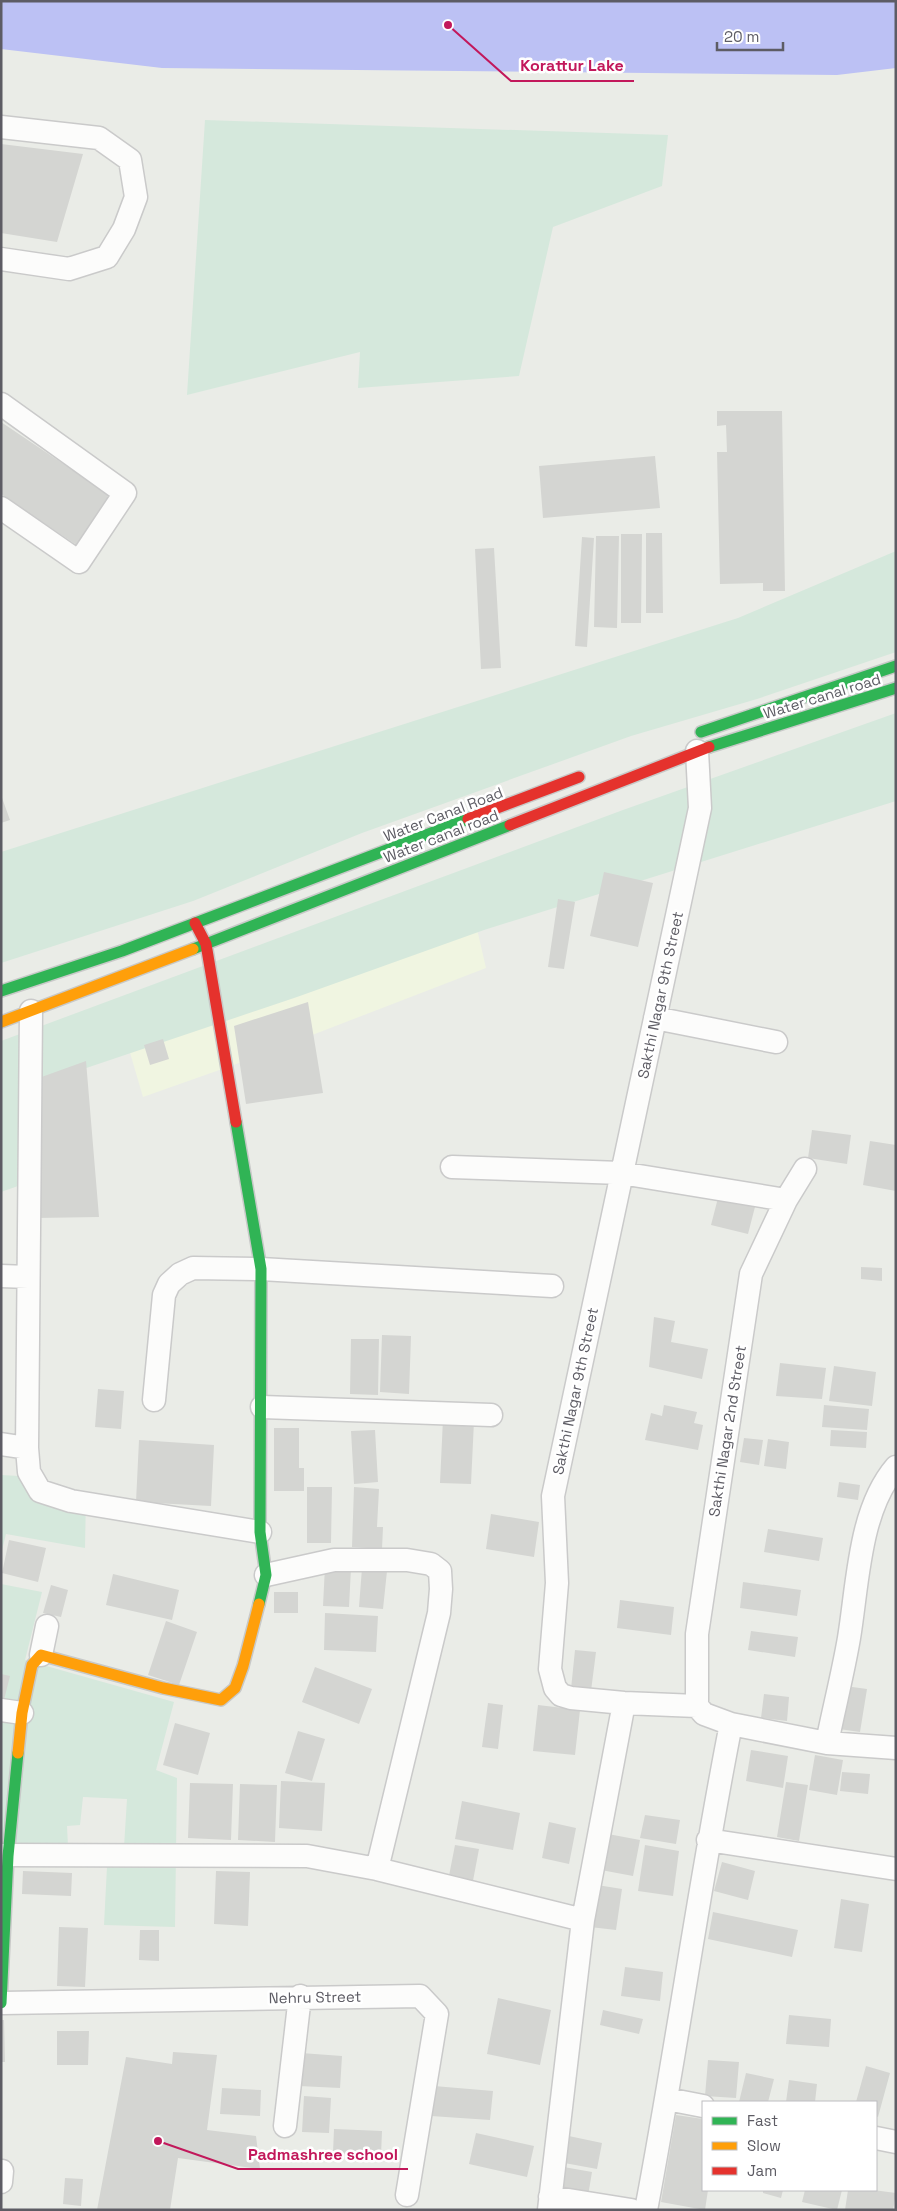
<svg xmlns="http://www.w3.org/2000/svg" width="897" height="2211" font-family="'Space Grotesk',sans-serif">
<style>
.commercial{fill:#f0f5e1}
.green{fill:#d5e8dc}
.water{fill:#bcc1f4}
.building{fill:#d4d5d2}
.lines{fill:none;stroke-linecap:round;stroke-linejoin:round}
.street-casing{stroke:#cacaca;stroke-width:25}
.fast-casing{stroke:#c8c9c8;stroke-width:14}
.slow-casing{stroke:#c8c9c8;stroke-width:14}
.jam-casing{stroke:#c8c9c8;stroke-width:14}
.street{stroke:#fcfcfb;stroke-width:22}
.fast{stroke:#30b455;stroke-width:11}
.slow{stroke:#ff9f0a;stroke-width:11}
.jam{stroke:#e5322d;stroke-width:11}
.labels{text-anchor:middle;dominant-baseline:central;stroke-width:5;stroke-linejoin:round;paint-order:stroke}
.street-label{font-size:15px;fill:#5d5c64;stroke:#fff}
.leader{fill:none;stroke:#c2185b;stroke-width:2}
.callout-dot{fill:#c2185b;stroke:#fff;stroke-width:2}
.callout-label{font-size:16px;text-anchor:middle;font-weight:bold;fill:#c2185b;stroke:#fff;stroke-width:5;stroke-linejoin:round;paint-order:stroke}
</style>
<rect width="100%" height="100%" fill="#eaece7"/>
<path class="commercial" d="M 465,877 L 486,968 L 242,1062 L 143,1097 L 119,1015 Z"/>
<path class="green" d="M 205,120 L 668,135 L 662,186 L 553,227 L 519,376 L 358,388 L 360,352 L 187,395 Z
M 896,551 L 896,652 L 757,699 L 631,736 L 362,833 L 193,901 L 1,963 L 1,852 L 738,618 Z
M 896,713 L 896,801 L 484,930 L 297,997 L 24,1089 L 18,1186 L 1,1192 L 1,1041 L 623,810 Z
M 1,1475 L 19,1476 L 86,1497 L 85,1548 L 6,1534 L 1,1554 Z
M 1,1584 L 42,1592 L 25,1660 L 174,1702 L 156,1770 L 177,1778 L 175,1927 L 104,1925 L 108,1847 L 124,1847 L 127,1799 L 83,1797 L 80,1825 L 67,1826 L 68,1846 L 1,1846 Z"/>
<path class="water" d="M 1,1 L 896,1 L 896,68 L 837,75 L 162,68 L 1,49 Z"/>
<path class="building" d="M 1,144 L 83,154 L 57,242 L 1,233 Z
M 717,411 L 782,411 L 785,591 L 763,591 L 763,583 L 720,584 L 717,452 L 727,452 L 726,425 L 717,426 Z
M 1,422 L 114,498 L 81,548 L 1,494 Z
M 655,456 L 660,508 L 543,518 L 539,466 Z
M 646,533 L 662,533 L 663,613 L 646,613 Z
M 621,534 L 642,534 L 641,623 L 621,623 Z
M 596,536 L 619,536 L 617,628 L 594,627 Z
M 582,537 L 594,538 L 587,647 L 575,646 Z
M 494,548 L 501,668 L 481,669 L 475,549 Z
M 1,795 L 10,820 L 1,823 Z
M 604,872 L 653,883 L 638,947 L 590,936 Z
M 558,899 L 575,902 L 564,969 L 548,967 Z
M 308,1002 L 323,1093 L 246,1104 L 234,1026 Z
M 163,1039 L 169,1059 L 150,1065 L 144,1045 Z
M 86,1061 L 99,1217 L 36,1218 L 36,1079 Z
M 812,1130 L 851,1135 L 847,1164 L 808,1158 Z
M 870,1141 L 896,1145 L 896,1191 L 863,1185 Z
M 719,1194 L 756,1203 L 748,1234 L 711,1225 Z
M 861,1267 L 882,1268 L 882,1281 L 861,1279 Z
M 654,1317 L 675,1321 L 671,1342 L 708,1349 L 702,1379 L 649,1367 Z
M 382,1335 L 411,1336 L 409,1394 L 380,1392 Z
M 351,1339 L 379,1339 L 378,1395 L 350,1394 Z
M 780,1363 L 826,1368 L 822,1399 L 776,1396 Z
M 834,1366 L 876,1372 L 872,1406 L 829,1401 Z
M 98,1389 L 124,1391 L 121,1429 L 95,1427 Z
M 664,1405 L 697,1412 L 694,1423 L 703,1425 L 698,1450 L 645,1440 L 651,1413 L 662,1416 Z
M 824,1405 L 869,1409 L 867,1430 L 822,1427 Z
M 443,1419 L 474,1421 L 471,1484 L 440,1483 Z
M 274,1428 L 299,1428 L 299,1468 L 304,1468 L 304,1491 L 274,1491 Z
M 375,1430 L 378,1482 L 354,1484 L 351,1431 Z
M 831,1430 L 867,1432 L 866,1448 L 830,1446 Z
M 744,1438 L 763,1440 L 759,1465 L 740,1462 Z
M 768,1439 L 789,1442 L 786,1469 L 764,1466 Z
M 139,1440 L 214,1445 L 211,1506 L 136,1502 Z
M 839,1482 L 860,1485 L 858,1500 L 837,1497 Z
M 307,1487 L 332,1487 L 331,1543 L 307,1543 Z
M 354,1487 L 379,1489 L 377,1527 L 383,1527 L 382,1549 L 352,1547 Z
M 491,1514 L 539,1522 L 534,1557 L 486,1549 Z
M 768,1529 L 823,1538 L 819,1561 L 764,1552 Z
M 9,1540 L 46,1548 L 38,1582 L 2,1573 Z
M 325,1566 L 351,1568 L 349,1607 L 323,1606 Z
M 362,1568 L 387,1571 L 383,1609 L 359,1607 Z
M 113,1574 L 179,1590 L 172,1620 L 106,1605 Z
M 743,1582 L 801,1590 L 797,1616 L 740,1608 Z
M 51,1585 L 68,1590 L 61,1617 L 43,1613 Z
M 274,1592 L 298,1592 L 298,1613 L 274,1613 Z
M 620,1600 L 674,1607 L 671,1635 L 617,1628 Z
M 325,1613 L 378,1616 L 376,1652 L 324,1650 Z
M 166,1621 L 197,1632 L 179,1685 L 148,1675 Z
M 751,1631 L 798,1637 L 795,1657 L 748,1650 Z
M 575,1650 L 596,1652 L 591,1691 L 571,1689 Z
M 315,1667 L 372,1689 L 359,1724 L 302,1702 Z
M 1,1674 L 10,1676 L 3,1704 L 1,1704 Z
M 845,1686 L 867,1689 L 860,1732 L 839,1729 Z
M 764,1694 L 789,1697 L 787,1721 L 761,1718 Z
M 488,1703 L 503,1705 L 498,1749 L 482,1747 Z
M 538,1705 L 580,1710 L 575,1755 L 533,1751 Z
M 175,1723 L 210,1733 L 198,1775 L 163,1765 Z
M 298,1731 L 325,1739 L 312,1781 L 285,1773 Z
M 751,1750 L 788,1756 L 783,1788 L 746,1781 Z
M 815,1755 L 843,1760 L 837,1795 L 809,1790 Z
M 842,1772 L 870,1774 L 868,1794 L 840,1791 Z
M 281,1781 L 325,1783 L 322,1831 L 279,1828 Z
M 786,1782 L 808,1785 L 799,1841 L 777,1837 Z
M 190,1783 L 233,1784 L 231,1840 L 188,1838 Z
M 240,1784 L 277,1785 L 275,1842 L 238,1840 Z
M 462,1801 L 520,1813 L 513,1850 L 455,1839 Z
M 645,1815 L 680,1820 L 676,1844 L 640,1838 Z
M 549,1822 L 576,1828 L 569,1864 L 542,1858 Z
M 608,1834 L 640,1840 L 633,1876 L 601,1870 Z
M 455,1845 L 479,1849 L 472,1886 L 448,1881 Z
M 645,1845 L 679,1851 L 673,1896 L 638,1891 Z
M 722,1862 L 755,1871 L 748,1900 L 714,1891 Z
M 23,1871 L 72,1873 L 71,1896 L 22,1894 Z
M 216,1871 L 250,1872 L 248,1926 L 214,1924 Z
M 597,1885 L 622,1889 L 616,1930 L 590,1927 Z
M 841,1899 L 869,1904 L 862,1952 L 834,1948 Z
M 713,1912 L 798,1930 L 792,1957 L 708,1939 Z
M 59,1927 L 88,1928 L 85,1987 L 57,1986 Z
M 140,1930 L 159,1930 L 159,1961 L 139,1960 Z
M 625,1967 L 663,1972 L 660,2001 L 621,1996 Z
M 498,1998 L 551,2010 L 540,2065 L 487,2054 Z
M 603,2010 L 643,2019 L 639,2034 L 600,2025 Z
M 789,2015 L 831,2019 L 829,2047 L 786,2044 Z
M 1,2020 L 4,2020 L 5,2062 L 1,2062 Z
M 57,2031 L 89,2031 L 88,2065 L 57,2065 Z
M 173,2052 L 217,2055 L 207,2130 L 256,2136 L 260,2169 L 178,2158 L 170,2210 L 97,2210 L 126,2057 L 172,2064 Z
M 301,2053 L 342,2056 L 340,2088 L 299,2086 Z
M 708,2060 L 739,2062 L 736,2098 L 705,2096 Z
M 866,2066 L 890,2073 L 878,2117 L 876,2116 L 876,2102 L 856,2102 Z
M 746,2073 L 774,2079 L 768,2102 L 739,2102 Z
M 789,2080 L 817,2084 L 815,2102 L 786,2102 Z
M 434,2086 L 493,2091 L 490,2120 L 431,2116 Z
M 222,2088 L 261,2090 L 260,2116 L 220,2114 Z
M 304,2096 L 331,2098 L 329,2133 L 302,2132 Z
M 676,2115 L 703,2119 L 703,2190 L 708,2190 L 705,2210 L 661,2202 Z
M 334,2129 L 382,2131 L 381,2155 L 333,2153 Z
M 476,2133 L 534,2146 L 527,2177 L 469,2164 Z
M 564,2135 L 602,2143 L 597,2169 L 559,2162 Z
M 558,2166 L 592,2172 L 588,2196 L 554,2190 Z
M 65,2178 L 83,2179 L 81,2206 L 63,2204 Z
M 763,2190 L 783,2190 L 781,2198 L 763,2193 Z
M 805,2190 L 842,2190 L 837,2210 L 802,2202 Z
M 848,2190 L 873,2190 L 896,2193 L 893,2210 L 845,2210 Z"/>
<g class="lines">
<g class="street-casing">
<path id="street" d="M 1,127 L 99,138 L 130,160 L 136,197 L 124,229 L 107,257 L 69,269 L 1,259
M 1,404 L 125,493 L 79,562 L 1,508
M 697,751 L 700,808 L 553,1496 L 557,1583 L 550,1669 L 555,1688 L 561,1695 L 571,1698 L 624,1703 L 697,1706 L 704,1714 L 731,1724 L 827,1743 L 896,1748
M 31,1011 L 27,1448 L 29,1472 L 40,1491 L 71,1501 L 260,1532
M 655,1018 L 776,1042
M 452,1167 L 621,1173 L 786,1200
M 1,1276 L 28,1277
M 154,1400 L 164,1295 L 169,1284 L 180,1274 L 193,1268 L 261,1269 L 552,1286
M 262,1407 L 491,1415
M 1,1444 L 27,1448
M 266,1575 L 334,1560 L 407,1560 L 431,1564 L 440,1571 L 441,1589 L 439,1613 L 377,1869
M 41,1655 L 47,1626
M 697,1706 L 697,1634 L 751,1274 L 786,1200 L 805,1169
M 1,1710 L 22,1713
M 827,1743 C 834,1708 843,1673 849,1638 C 858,1583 859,1510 896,1467
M 708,1840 L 896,1869
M 1,1855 L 307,1856 L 377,1869 L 583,1920
M 3,2003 L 420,1996 L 437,2014 L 407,2195
M 667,2099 L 703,2106
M 285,2126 L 300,1996
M 876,2138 L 896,2142
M 1,2182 L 2,2171
M 550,2197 L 631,2210
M 549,2210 L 583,1920 L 624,1703
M 646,2210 C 677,2048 699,1885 731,1724"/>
</g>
<g class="fast-casing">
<path id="fast" d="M 701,732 L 896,666
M 709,747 L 896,688
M 193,949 L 510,825
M 1,991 L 122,951 L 468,819
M 236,1122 L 261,1269 L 260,1532 L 266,1575 L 259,1604
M 1,2003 L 8,1856 L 18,1753"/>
</g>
<g class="slow-casing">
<path id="slow" d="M 1,1022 L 193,949
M 18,1753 L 22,1713 L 32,1665 L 41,1655 L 163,1688 L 221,1700 L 235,1688 L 243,1666 L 259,1604"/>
</g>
<g class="jam-casing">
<path id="jam" d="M 468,819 L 579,777
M 510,825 L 709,747
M 195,923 L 206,944 L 236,1122"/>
</g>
<use href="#street" class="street"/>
<use href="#fast" class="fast"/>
<use href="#slow" class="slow"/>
<use href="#jam" class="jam"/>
</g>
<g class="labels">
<g class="street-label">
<text transform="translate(822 696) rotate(-17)">Water canal road</text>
<text transform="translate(443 814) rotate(-21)">Water Canal Road</text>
<text transform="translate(441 836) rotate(-21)">Water canal road</text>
<text transform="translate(660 995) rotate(-78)">Sakthi Nagar 9th Street</text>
<text transform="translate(575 1391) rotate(-78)">Sakthi Nagar 9th Street</text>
<text transform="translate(727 1431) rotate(-81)">Sakthi Nagar 2nd Street</text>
<text transform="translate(315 1997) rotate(-1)">Nehru Street</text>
</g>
</g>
<path class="leader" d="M448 25L511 81H634M158 2141L238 2169H408"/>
<g class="callout-dot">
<circle cx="448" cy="25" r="5"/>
<circle cx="158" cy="2141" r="5"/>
</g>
<g class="callout-label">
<text x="572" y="71">Korattur Lake</text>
<text x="323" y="2160">Padmashree school</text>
</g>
<rect width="897" height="2211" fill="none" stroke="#5d5c64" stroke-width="5"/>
<rect x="702" y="2101" width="175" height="90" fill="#ffffff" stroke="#bebec1"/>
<rect x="712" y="2117" width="25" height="8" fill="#30b455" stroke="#bebec1"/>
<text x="747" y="2126" font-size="15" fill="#5d5c64">Fast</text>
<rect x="712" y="2142" width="25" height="8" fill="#ff9f0a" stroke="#bebec1"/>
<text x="747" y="2151" font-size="15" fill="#5d5c64">Slow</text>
<rect x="712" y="2167" width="25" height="8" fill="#e5322d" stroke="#bebec1"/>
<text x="747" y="2176" font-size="15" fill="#5d5c64">Jam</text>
<path d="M717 42v8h66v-8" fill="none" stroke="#5d5c64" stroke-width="2.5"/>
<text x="724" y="42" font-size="15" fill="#5d5c64" stroke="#ffffff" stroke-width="4" paint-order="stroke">20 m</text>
</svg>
